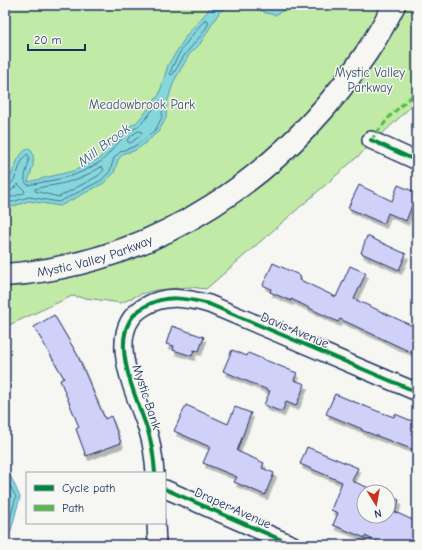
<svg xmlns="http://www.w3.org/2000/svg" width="422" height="550" font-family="'Comic Neue',sans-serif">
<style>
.green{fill:#c1eaa6;stroke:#6e8c82}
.water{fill:#85d7dc;stroke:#5b94aa}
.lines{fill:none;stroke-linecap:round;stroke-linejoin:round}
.shore{stroke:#457290;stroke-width:1}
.building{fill:#d0d1f9;stroke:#1b2f5e;filter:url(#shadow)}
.street-casing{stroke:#1b2f5e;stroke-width:20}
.secondary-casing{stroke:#1b2f5e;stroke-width:25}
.street{stroke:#f6f6f2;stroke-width:17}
.secondary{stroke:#f6f6f2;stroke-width:22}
.quiet{stroke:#58b947;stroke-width:3;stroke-dasharray:6 3;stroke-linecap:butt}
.cycleway-casing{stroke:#f6f6f2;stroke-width:6}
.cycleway{stroke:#00873e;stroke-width:4}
.labels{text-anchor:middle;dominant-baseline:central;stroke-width:3;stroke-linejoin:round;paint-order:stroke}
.park-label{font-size:13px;fill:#3c546c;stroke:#f6f6f2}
.street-label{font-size:13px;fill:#1b2f5e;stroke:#f6f6f2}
.water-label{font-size:14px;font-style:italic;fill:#36597e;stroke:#f6f6f2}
</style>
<defs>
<filter id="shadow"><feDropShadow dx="2.5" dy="4.5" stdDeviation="0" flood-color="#0004"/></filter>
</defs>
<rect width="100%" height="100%" fill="#f6f6f2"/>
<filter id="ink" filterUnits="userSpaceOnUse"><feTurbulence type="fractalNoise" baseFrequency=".025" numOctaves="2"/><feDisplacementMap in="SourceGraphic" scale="8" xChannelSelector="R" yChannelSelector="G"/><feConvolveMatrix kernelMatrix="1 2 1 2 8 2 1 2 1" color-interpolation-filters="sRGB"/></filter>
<g filter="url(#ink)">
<path class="green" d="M 5,5 L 417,5 L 417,101 L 363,152 L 206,289 L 190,287 L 156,290 L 141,294 L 121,303 L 72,296 L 5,327 Z"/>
<path class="water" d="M 211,5 L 293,5 L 275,15 L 266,13 L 256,8 L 236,6 L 231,6 L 220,11 L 200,44 L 189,55 L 174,81 L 167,103 L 166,118 L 159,131 L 143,145 L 134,151 L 124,153 L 118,160 L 114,173 L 104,183 L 60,206 L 29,201 L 5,209 L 5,185 C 15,175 15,154 29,148 C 38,157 31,171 28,182 L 73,171 L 85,166 L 100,158 L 124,129 L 136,123 L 145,113 L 159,95 L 168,65 L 189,32 L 207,12 Z
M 5,469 L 11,477 L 20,497 L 7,545 L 5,545 Z"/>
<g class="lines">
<path class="shore" d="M 205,20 L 207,20 L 209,22 C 204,34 195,42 187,52 C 181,59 178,67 173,74 L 171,75 L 170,73 C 176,55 192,34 205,20 Z
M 139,131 L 142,132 L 142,134 L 131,143 L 128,142 L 127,140 L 131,136 Z
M 101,167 L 103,168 L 104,170 L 98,176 L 59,197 L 35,191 L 35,189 C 43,186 52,186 60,184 C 75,181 88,175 101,167 Z
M 5,187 C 17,186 18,162 27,154 L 29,156 C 30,166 20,180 28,185 L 59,179 L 74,175 L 86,170 L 102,161 L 127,133 L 139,126 L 148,116 L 159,101 L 163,101 L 162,117 L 156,129 L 141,142 L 133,147 L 121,151 L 114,158 L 110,171 L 102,180 L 59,202 L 29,197 L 5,204
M 5,192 L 11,191 L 18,184 L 25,191 L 24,193 L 5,199
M 5,476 L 16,497 L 5,539"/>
</g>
<path class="building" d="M 359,185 L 392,201 L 398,185 L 417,193 L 406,221 L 388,213 L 384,224 L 348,208 Z
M 367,236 L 406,254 L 399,270 L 361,253 Z
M 273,263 L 299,275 L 299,276 L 301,277 L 300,280 L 336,297 L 350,266 L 366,273 L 354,299 L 417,328 L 417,355 L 340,319 L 338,322 L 291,299 L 291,301 L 270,292 L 271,289 L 263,285 Z
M 54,315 L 77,354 L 105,419 L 111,416 L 121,443 L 86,456 L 76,429 L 79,427 L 60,380 L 64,378 L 34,327 Z
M 172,326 L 204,337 L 199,351 L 194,350 L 192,356 L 173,350 L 174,346 L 166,344 Z
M 232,350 L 247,356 L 248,353 L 297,373 L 294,380 L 305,384 L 296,406 L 286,402 L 282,412 L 264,405 L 270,391 L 223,371 Z
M 335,394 L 377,411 L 394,417 L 395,414 L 417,423 L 417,451 L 361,430 L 362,429 L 326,414 Z
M 186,405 L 228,424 L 235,407 L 251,413 L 237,451 L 264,463 L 262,468 L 274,473 L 265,495 L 234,482 L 237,477 L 203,463 L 210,447 L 174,431 Z
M 307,447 L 358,468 L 352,481 L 379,492 L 364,492 L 364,516 L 388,516 L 388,495 L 399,500 L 395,512 L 417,522 L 417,534 L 412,545 L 384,545 L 365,536 L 365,538 L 333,525 L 338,513 L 331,510 L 342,482 L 300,464 Z"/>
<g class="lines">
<g class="street-casing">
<path id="street" d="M 371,140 L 417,161
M 155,473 C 154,459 152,444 148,431 C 137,397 102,331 144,307 C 165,294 187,298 209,304 L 417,392
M 165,489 L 293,545
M 156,523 L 157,545"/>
</g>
<g class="secondary-casing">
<g id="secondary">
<path id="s1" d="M 5,275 C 157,264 284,176 367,52 C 377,37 386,21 394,5"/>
</g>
</g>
<use href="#street" class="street"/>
<use href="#secondary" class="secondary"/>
<path class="quiet" d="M 371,140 L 391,115 L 417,91"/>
<g class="cycleway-casing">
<path id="cycleway" d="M 371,140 L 417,161
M 155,473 C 154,459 152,444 148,431 C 137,397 102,331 144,307 C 165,294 187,298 209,304 L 417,392
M 165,489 L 293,545"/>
</g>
<use href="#cycleway" class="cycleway"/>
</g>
</g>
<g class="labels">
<g class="park-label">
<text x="370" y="72">Mystic Valley<tspan x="370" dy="15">Parkway</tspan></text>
<text x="142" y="104">Meadowbrook Park</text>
</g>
<g class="street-label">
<text stroke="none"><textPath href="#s1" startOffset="92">Mystic Valley Parkway</textPath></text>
<text transform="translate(295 330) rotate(23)">Davis Avenue</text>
<text transform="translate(147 397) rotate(72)">Mystic Bank</text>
<text transform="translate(233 508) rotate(24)">Draper Avenue</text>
</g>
<g class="water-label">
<text transform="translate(104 145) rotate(-37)">Mill Brook</text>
</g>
</g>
<rect width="422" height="550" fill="none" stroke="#f6f6f2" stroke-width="20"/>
<rect x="10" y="10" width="402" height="530" fill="none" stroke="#1b2f5e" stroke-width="1.5" filter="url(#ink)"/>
<rect x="26" y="472" width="140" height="52" fill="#f6f6f2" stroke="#9ea6b7"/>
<rect x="34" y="485" width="20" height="6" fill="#00873e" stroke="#9ea6b7"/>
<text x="62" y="492" font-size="12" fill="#1b2f5e">Cycle path</text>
<rect x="34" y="505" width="20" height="6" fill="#58b947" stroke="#9ea6b7"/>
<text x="62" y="512" font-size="12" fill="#1b2f5e">Path</text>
<g transform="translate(376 504) rotate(169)"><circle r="19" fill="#f6f6f2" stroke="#9ea6b7"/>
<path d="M0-3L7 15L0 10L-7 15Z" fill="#c8321e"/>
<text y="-6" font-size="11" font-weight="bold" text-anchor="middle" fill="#1b2f5e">N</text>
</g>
<path d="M28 44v6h57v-6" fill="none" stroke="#1b2f5e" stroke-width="2"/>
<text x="34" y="44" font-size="12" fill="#1b2f5e" stroke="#f6f6f2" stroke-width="3" paint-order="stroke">20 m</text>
</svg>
